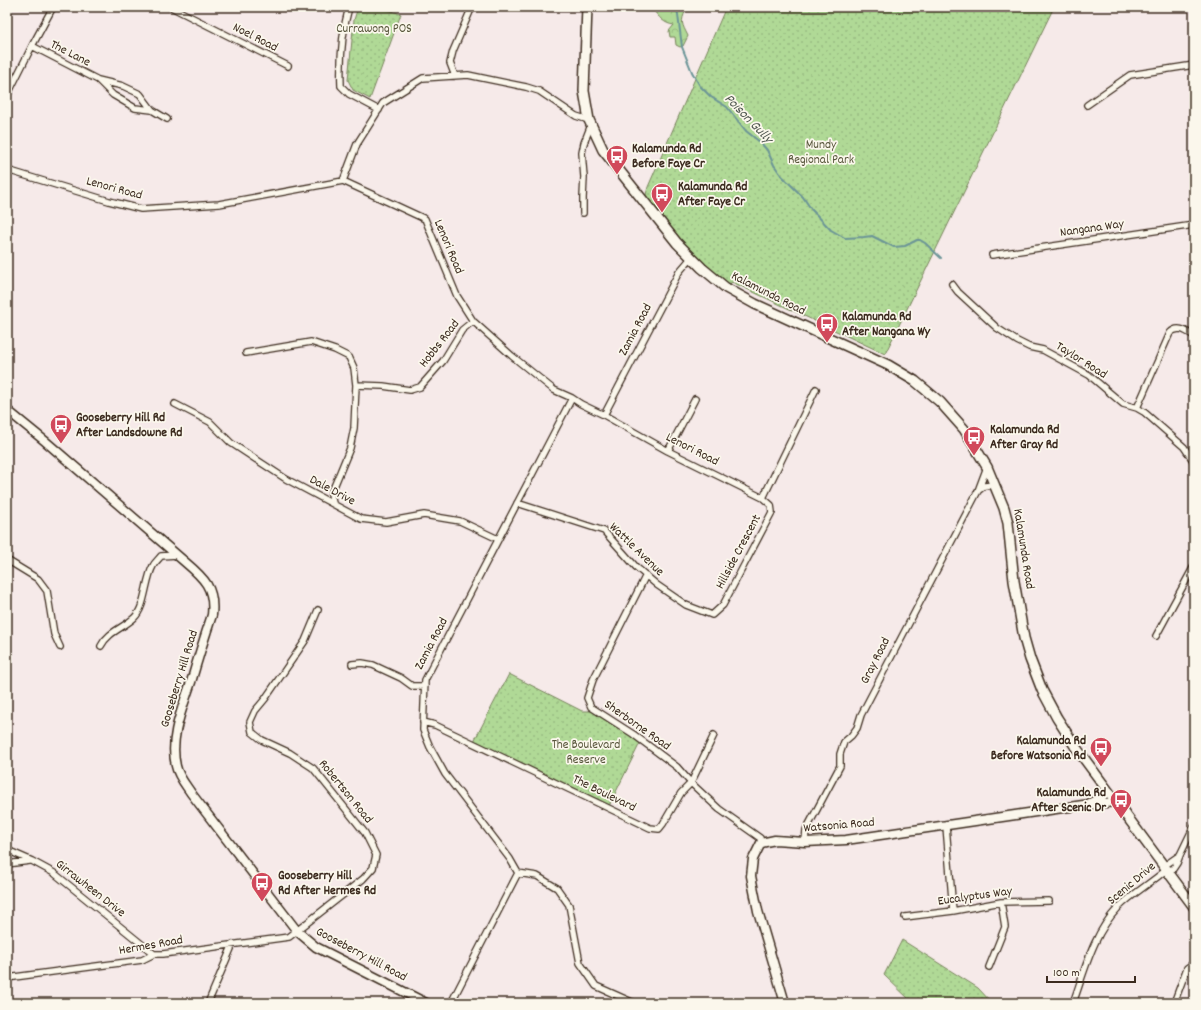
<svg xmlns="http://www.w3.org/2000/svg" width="1201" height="1010" font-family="Dekko,sans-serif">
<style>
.forest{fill:url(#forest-crowns);stroke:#76825a}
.park{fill:url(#park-dots);stroke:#76825a}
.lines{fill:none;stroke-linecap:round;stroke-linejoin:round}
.stream{stroke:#6b9497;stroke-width:2}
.street-casing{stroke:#3b2a1e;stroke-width:8}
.secondary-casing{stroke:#3b2a1e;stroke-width:11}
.primary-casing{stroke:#3b2a1e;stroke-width:12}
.street{stroke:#fbf7ec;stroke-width:5.5}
.secondary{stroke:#fbf7ec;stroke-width:8}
.primary{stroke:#fbf7ec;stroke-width:9}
.labels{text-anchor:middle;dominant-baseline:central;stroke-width:3.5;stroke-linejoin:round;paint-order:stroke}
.park-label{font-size:13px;fill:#58563c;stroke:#fbf7ec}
.street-label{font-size:13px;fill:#3b2a1e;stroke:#fbf7ec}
.poi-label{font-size:13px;font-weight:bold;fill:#3b2a1e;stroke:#fbf7ec;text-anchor:start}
.water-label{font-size:14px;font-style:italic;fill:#4f5650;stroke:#fbf7ec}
</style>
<defs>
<pattern id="forest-crowns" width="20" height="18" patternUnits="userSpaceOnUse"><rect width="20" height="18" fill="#b0d996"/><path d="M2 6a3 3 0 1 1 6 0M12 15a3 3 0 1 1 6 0" fill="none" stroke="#98ba81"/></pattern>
<pattern id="park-dots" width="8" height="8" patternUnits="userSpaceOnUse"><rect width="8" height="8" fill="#b0d996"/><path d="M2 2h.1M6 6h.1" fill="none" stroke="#98ba81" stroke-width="1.8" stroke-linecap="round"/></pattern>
</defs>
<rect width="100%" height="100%" fill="#f6eae9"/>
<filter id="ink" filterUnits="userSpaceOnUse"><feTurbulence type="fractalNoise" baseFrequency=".025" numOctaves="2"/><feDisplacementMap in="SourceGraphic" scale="8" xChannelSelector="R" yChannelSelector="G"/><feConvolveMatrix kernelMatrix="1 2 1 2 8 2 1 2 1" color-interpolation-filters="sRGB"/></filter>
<g filter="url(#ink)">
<path class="forest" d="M 655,7 L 685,7 L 686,10 C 680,22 682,24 688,36 L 683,46 L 680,47 L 676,45 L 675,37 L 670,37 L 669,31 L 674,25 C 664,24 659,17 653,10 Z"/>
<path class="park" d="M 358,7 L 379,7 L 401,14 L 370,99 L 353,90 L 348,80 L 354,20 Z
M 726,7 L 1054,7 L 885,354 L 732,282 L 726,288 L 644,202 L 648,187 Z
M 509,674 L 582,711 L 597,711 L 641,741 L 608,808 L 473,743 Z
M 902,940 L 978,988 L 992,1003 L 913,1003 L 884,975 Z"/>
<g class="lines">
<path class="stream" d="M 677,7 L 682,47 L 692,72 L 700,86 L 711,97 L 727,107 L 746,131 L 760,142 L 767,150 L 774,165 L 781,175 L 803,197 L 811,209 L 831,230 L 845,238 L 864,237 L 872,236 L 894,247 L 905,246 L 917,240 L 920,240 L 925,243 L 941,258"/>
<g class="street-casing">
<path id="street" d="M 171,7 L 288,66
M 349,7 C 342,32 340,60 341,86 L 349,94 L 379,110
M 32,46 L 98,80 L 123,86 L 140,94 L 152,110
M 455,76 L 450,63 L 453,51 L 472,7
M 98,80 L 113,95 L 135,108 L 152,110 L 167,119
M 7,96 L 32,46 L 53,7
M 1087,105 L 1130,75 L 1194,65
M 7,170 L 109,201 L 141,209 L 219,204 L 343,181 L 425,219 L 457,296 L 473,321 L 512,356 L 554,390 L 572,398 L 581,404 L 604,415 L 668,451 L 763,498
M 343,181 L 357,144 L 383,103 L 423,78 L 468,75 L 526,87 L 539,91 L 576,116 L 589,120
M 583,213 L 583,198 L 584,177 L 582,153 L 584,143 L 591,125
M 992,255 L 1194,225
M 952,284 L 958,292 L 997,328 L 1017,341 L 1029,347 L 1043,350 L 1089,375 L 1123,404 L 1137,408 L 1144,412 L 1184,447 L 1194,462
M 246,353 L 311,342 L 335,350 L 349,357 L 354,368 L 356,385 L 354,428 L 350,448 L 331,494 L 333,503
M 356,385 L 383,386 L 410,390 L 420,387 L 443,361 L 462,330 L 473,321
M 175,404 L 210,422 L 231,443 L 286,479 L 361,519 L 386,522 L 424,515 L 460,521 L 498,539
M 1137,408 L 1170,333 C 1178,325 1186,331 1194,336
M 604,415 L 679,272 L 691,258
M 668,451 L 695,399
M 978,491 L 984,486 L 995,485
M 517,503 L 604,531 L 636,567 L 657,585 L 686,605 L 712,615 L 723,605 L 772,512 L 771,505 L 763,498 L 816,389
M 7,560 L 38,579 L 47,591 L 54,634 L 60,647
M 646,575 L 593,680 L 587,698 L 591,707 L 633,734 L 677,767 L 691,783 L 719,809 L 760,838 L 761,843
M 1156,636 L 1194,566
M 101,646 C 108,632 123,628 134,618 C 146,607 145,580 153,566 C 155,562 159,559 161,556 L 177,555
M 352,664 L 362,663 L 373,665 L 401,678 L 412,686 L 425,686
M 423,722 L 435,725 L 650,828 L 659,829 L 663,824 L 681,793 L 691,783 L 714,735
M 946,826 L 953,911
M 805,842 L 806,830 L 840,766 L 840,754 L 844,742 L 851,736 L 857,728 L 861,715 L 978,491 L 987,467
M 7,850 L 32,861 L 54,873 L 154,954
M 7,864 L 30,861
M 1166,870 L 1167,864 L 1180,855
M 518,873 L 537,876 L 557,888 L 569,905 L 580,963 L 596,986 L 634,1003
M 905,917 L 953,911 L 1001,902 L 1049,901
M 989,967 L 1005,927 L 1001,902
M 7,978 L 142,960 L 154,954 L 163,954 L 289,937 L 363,879 L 373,868 L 376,855 L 365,833 L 313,768 L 290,753 L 262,740 L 252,732 L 250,722 L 255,711 L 265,699 L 305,641 L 318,610
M 208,1003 L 233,944
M 451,1003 L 518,873 L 510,859 L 445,774 L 430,747 L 423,730 L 425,680 L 572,398
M 1073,1003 C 1085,970 1093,934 1118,908 C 1132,894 1151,883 1166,870 L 1173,869 L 1177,863 L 1180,855 L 1194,826
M 1174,1003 L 1187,968 L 1194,963"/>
</g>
<g class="secondary-casing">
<path id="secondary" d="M 7,410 L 45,441 L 185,562 C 204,578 215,588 212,615 C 205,636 198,658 192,679 C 183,707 169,737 176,766 C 178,776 185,784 191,793 L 297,931 L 316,947 L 426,1003
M 1090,803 L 1101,798 L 1107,791
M 785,1003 L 758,911 L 751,876 L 753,859 L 761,843 L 775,840 L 805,842 L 846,840 L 1083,805 L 1116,802"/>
</g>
<g class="primary-casing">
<path id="primary" d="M 587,7 L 584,91 L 589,120 L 603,150 L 677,243 L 702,268 L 726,288 L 755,304 L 888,365 L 915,381 L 940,402 L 964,429 L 987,467 L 1004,508 L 1008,523 L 1014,581 L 1024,638 L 1030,659 L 1042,690 L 1057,718 L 1077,749 L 1194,907"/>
</g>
<use href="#street" class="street"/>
<use href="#secondary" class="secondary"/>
<use href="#primary" class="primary"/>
</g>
</g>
<defs>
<g id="bus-pin" transform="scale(1.15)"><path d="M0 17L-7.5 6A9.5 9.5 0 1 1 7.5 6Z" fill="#d1495b" stroke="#fbf7ec"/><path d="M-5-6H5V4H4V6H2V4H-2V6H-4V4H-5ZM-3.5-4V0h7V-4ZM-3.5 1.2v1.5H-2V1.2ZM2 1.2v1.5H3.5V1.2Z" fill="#fff"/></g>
</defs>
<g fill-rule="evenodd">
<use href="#bus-pin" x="617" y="156"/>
<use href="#bus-pin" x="662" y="194"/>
<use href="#bus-pin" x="827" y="324"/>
<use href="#bus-pin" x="61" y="425"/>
<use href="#bus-pin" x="974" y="437"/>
<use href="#bus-pin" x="1101" y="748"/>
<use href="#bus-pin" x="1121" y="800"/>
<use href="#bus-pin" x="262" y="883"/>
</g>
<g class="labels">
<g class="park-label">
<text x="374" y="29">Currawong POS</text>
<text x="821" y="145">Mundy<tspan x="821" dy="15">Regional Park</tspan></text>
<text x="586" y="745">The Boulevard<tspan x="586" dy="15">Reserve</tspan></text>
</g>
<g class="street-label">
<text transform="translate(255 38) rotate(27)">Noel Road</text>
<text transform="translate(70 54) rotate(27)">The Lane</text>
<text transform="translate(114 189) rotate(15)">Lenori Road</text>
<text transform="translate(1092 229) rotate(-8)">Nangana Way</text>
<text transform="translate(448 247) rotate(67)">Lenori Road</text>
<text transform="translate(768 294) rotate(27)">Kalamunda Road</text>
<text transform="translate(636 330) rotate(-62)">Zamia Road</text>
<text transform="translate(440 344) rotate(-52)">Hobbs Road</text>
<text transform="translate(1081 361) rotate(32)">Taylor Road</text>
<text transform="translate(692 450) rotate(27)">Lenori Road</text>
<text transform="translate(332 491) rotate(28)">Dale Drive</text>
<text transform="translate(1023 549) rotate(81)">Kalamunda Road</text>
<text transform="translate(636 550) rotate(44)">Wattle Avenue</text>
<text transform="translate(739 552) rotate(-62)">Hillside Crescent</text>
<text transform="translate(432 644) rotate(-62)">Zamia Road</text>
<text transform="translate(876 661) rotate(-63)">Gray Road</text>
<text transform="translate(180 679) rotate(-73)">Gooseberry Hill Road</text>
<text transform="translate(637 726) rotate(35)">Sherborne Road</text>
<text transform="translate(345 792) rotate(51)">Robertson Road</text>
<text transform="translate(604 794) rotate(26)">The Boulevard</text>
<text transform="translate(839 826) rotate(-5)">Watsonia Road</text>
<text transform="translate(1132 884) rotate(-40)">Scenic Drive</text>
<text transform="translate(90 889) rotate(38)">Girrawheen Drive</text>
<text transform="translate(975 897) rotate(-8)">Eucalyptus Way</text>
<text transform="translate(151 946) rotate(-10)">Hermes Road</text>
<text transform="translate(361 955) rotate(28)">Gooseberry Hill Road</text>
</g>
<g class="poi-label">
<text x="632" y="149">Kalamunda Rd<tspan x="632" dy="15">Before Faye Cr</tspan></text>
<text x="678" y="187">Kalamunda Rd<tspan x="678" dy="15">After Faye Cr</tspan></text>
<text x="842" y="317">Kalamunda Rd<tspan x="842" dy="15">After Nangana Wy</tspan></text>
<text x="76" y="418">Gooseberry Hill Rd<tspan x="76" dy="15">After Landsdowne Rd</tspan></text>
<text x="990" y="430">Kalamunda Rd<tspan x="990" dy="15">After Gray Rd</tspan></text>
<text x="1086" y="741" text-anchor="end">Kalamunda Rd<tspan x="1086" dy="15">Before Watsonia Rd</tspan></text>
<text x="1106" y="793" text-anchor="end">Kalamunda Rd<tspan x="1106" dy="15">After Scenic Dr</tspan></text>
<text x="278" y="876">Gooseberry Hill<tspan x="278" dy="15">Rd After Hermes Rd</tspan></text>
</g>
<g class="water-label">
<text transform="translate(748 119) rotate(46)">Poison Gully</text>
</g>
</g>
<rect width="1201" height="1010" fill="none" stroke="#fbf7ec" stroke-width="24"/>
<rect x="12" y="12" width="1177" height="986" fill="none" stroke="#3b2a1e" stroke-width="1.5" filter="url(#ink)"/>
<path d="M1047 976v6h88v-6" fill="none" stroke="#3b2a1e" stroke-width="2"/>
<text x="1053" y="976" font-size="12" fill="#3b2a1e" stroke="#fbf7ec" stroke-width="3" paint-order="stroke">100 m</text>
</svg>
